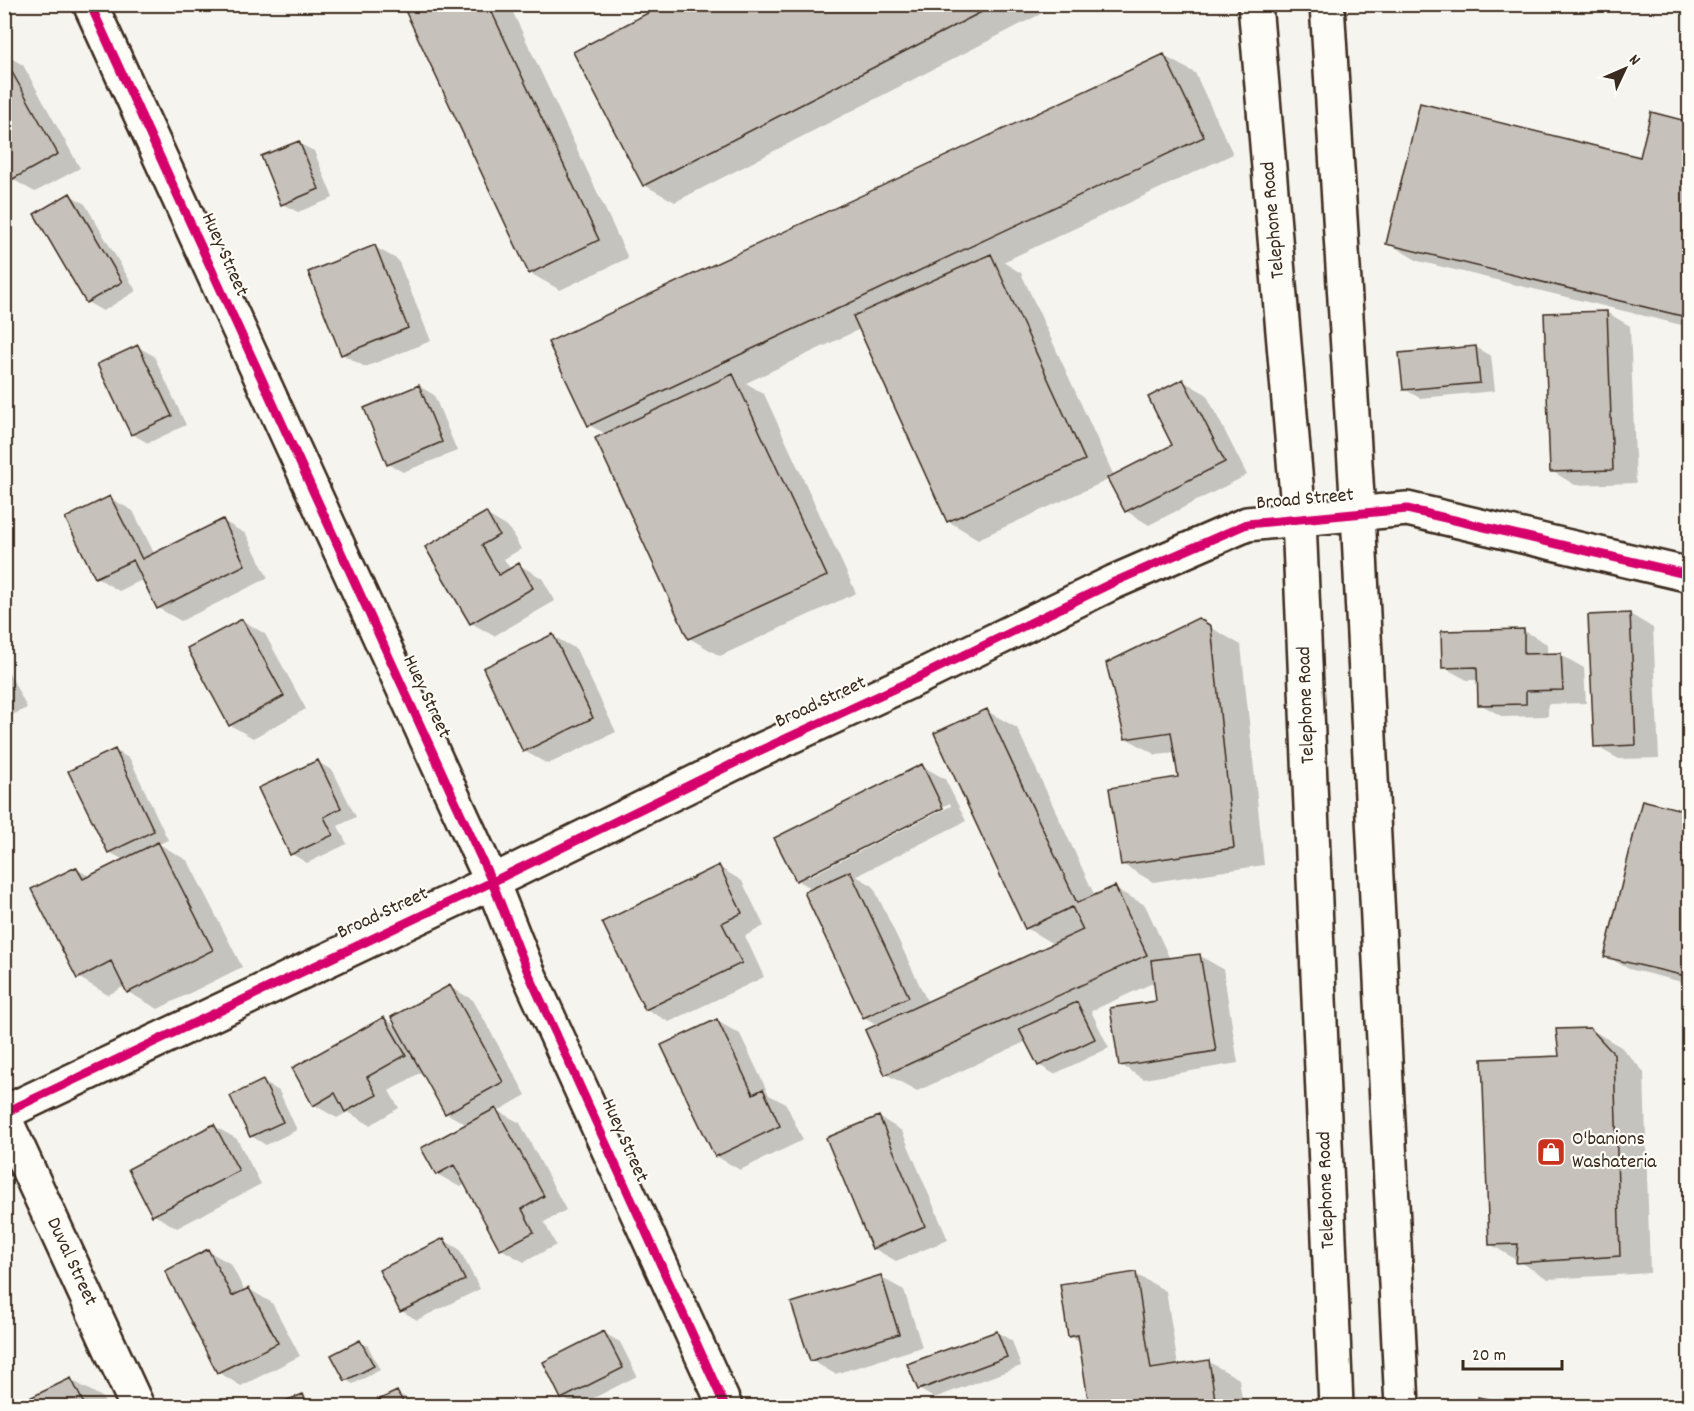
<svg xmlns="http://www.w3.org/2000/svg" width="1694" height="1411" font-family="Dekko,sans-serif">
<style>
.shadow{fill:#0003;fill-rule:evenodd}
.building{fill:#c7c1bb;stroke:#3b2a1e;stroke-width:1.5}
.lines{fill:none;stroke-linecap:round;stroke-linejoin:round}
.minor-casing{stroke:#3b2a1e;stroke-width:38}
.tertiary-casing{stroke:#3b2a1e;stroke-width:38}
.secondary-casing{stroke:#3b2a1e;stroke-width:38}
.minor{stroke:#fdfcf7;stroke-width:33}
.tertiary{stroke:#fdfcf7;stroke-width:33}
.secondary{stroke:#fdfcf7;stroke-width:33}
.cycleway-casing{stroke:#fdfcf7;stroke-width:13}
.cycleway{stroke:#d6006c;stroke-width:9}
.labels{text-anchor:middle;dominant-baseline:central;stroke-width:4.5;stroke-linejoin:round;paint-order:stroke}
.street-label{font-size:20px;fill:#3b2a1e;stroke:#fdfcf7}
.poi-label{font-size:20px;fill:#3b2a1e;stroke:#fdfcf7;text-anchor:start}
</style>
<rect width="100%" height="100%" fill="#f5f4ee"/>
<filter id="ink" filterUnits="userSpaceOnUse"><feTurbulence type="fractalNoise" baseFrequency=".0167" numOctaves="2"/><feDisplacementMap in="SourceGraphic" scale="12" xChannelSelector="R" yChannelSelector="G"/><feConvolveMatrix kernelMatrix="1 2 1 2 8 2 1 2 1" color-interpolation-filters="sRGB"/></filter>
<g filter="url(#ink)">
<path class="shadow" d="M 404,4 L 509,4 L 628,258 L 560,290 L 530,273 Z
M 668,4 L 1060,4 L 675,202 L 644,185 Z
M 4,54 L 23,65 L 80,168 L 35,192 L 12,179 L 4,166 Z
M 1164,56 L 1195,73 L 1233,154 L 1003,262 L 1021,273 L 1114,476 L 1174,446 L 1183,381 L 1206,394 L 1247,475 L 1149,525 L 1126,511 L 1110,479 L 978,539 L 948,521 L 860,329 L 746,383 L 764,394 L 856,593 L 720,656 L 689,638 L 606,434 L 589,425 Z
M 1690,123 L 1690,327 L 1418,261 L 1388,243 L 1641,159 Z
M 298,143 L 314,151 L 333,198 L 298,212 L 282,204 Z
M 70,195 L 85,204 L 136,291 L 103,311 L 87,302 Z
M 375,247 L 398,260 L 431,341 L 365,367 L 342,354 Z
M 1606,312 L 1630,326 L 1636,483 L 1575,485 L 1552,471 Z
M 138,347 L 154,356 L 186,425 L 148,443 L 132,434 Z
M 1476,347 L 1491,356 L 1495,391 L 1420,398 L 1404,389 Z
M 419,386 L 434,395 L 457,451 L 403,472 L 388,464 Z
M 110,498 L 133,511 L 155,555 L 223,521 L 246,534 L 268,578 L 181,621 L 158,608 L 144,579 L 119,591 L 96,577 Z
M 486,514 L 509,528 L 521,549 L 504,559 L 511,570 L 519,565 L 542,578 L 555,601 L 494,636 L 471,623 Z
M 1630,614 L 1653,628 L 1659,758 L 1619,759 L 1595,746 Z
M 242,620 L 265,634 L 306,709 L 253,738 L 230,725 Z
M 1198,620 L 1241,645 L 1264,865 L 1153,882 L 1122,864 L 1179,778 L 1175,753 L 1156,755 L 1126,738 Z
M 1523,630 L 1547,644 L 1547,655 L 1561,655 L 1584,668 L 1586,703 L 1548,704 L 1548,716 L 1503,717 L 1480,704 L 1479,680 L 1467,680 L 1443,667 Z
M 553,636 L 576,649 L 616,732 L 548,764 L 524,751 Z
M 4,663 L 27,708 L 4,719 Z
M 987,711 L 1017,728 L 1095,896 L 1114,888 L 1145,905 L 1170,959 L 1200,956 L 1223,969 L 1238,1063 L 1144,1079 L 1121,1065 L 1157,1002 L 1155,982 L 1091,1011 L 1109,1048 L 1054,1074 L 1039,1065 L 1027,1041 L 917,1091 L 886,1074 L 879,1026 L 864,1017 L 813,889 L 797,880 L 922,766 L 945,779 L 966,821 L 856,876 L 873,886 L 928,1003 L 1055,945 L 1026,928 ZM 950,803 L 951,806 L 808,877 L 808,873 Z
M 115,750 L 130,759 L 168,840 L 159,844 L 188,861 L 242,967 L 158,1009 L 128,992 L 125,986 L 108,995 L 78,977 L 76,869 L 91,877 L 124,860 L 109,852 Z
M 318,762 L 333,771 L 356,817 L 338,826 L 347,844 L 307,863 L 292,854 L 260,789 Z
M 1690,813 L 1690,984 L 1629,969 L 1606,956 Z
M 719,867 L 742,881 L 764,926 L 745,936 L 764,977 L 669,1022 L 646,1009 Z
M 450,987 L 473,1000 L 526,1095 L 498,1111 L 520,1123 L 566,1210 L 544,1222 L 556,1245 L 524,1262 L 501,1249 L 466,1184 L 460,1187 L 437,1174 L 467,1125 L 446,1113 L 423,1071 L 389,1091 L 399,1108 L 370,1125 L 348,1112 L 337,1118 L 314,1105 L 384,1018 L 398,1027 Z
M 717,1021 L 740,1034 L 769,1095 L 786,1104 L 803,1140 L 740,1170 L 716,1156 Z
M 1590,1029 L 1621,1047 L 1644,1072 L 1650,1273 L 1548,1279 L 1490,1244 L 1560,1057 Z
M 263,1082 L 279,1091 L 297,1130 L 266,1145 L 251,1136 Z
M 879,1117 L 902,1131 L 948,1240 L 896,1261 L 873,1248 Z
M 214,1126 L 237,1139 L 261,1184 L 177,1228 L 154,1215 Z
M 444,1240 L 459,1249 L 480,1289 L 417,1320 L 402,1311 L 381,1271 Z
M 208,1251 L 231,1264 L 245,1292 L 249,1289 L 272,1303 L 300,1356 L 241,1386 L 218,1372 Z
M 1135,1274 L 1166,1291 L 1178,1366 L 1209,1362 L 1239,1379 L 1243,1406 L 1091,1406 L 1081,1343 L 1069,1336 Z
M 880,1277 L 904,1290 L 922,1347 L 835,1374 L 811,1360 Z
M 4,1302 L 12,1318 L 4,1322 Z
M 997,1332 L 1012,1341 L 1021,1366 L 934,1398 L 919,1389 Z
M 604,1333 L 620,1342 L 637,1376 L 578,1406 L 562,1398 Z
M 360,1342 L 368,1346 L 380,1370 L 353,1384 L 346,1380 Z
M 71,1380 L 102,1397 L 106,1406 L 16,1406 Z
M 397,1393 L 412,1401 L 415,1406 L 369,1406 Z
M 303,1396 L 319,1406 L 276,1406 Z"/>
<path class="building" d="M 402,4 L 488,4 L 599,240 L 529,274 Z
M 665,4 L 997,4 L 643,186 L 573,52 Z
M 1164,54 L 1204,137 L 588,426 L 548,342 Z
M 4,58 L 58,154 L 11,180 L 4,169 Z
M 1420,103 L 1640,157 L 1651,112 L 1690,122 L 1690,318 L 1386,244 Z
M 299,141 L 319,189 L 281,205 L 261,156 Z
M 70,193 L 122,282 L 86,303 L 34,214 Z
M 375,245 L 408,328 L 341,355 L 308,272 Z
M 991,254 L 1085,460 L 947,522 L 853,316 Z
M 1607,311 L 1613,470 L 1550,472 L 1544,313 Z
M 138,345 L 172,416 L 131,435 L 97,364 Z
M 1476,346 L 1480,383 L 1403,390 L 1399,353 Z
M 733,374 L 827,576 L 688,639 L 595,438 Z
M 1183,379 L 1225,462 L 1125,512 L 1107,478 L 1172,445 L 1148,397 Z
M 419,385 L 442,442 L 387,465 L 364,408 Z
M 110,496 L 142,559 L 223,519 L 245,565 L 157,609 L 133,560 L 95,578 L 65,518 Z
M 486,512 L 499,535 L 482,545 L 499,575 L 519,563 L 533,588 L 470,624 L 425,547 Z
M 1630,613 L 1636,745 L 1594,747 L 1588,615 Z
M 1198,618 L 1211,626 L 1234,848 L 1121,865 L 1109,788 L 1178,777 L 1171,732 L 1125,739 L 1106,663 Z
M 242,619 L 284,696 L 229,726 L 187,648 Z
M 1524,629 L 1524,654 L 1561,653 L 1563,690 L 1526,691 L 1526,704 L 1478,705 L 1477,667 L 1442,668 L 1441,631 Z
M 553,634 L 593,718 L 523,752 L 483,668 Z
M 987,709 L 1077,903 L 1115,886 L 1147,955 L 885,1075 L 865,1030 L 1083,930 L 1072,907 L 1025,929 L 934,733 Z
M 115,749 L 154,831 L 108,853 L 68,771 Z
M 318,760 L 341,808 L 324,817 L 333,835 L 290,855 L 258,788 Z
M 922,764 L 943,808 L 796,881 L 774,838 Z
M 1642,800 L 1690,812 L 1690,870 L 1688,876 L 1690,876 L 1690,977 L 1604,957 Z
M 158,842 L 213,950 L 127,993 L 111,961 L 77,979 L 31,889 L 76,867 L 83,879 Z
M 719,865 L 742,913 L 722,923 L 742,963 L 645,1010 L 602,922 Z
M 850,871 L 909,997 L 863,1018 L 804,892 Z
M 1200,954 L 1216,1051 L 1119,1066 L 1110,1008 L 1156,1001 L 1151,960 Z
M 450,985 L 503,1082 L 445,1114 L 391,1017 Z
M 1077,1002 L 1095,1039 L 1038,1066 L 1019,1029 Z
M 384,1017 L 406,1055 L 367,1077 L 377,1095 L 345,1112 L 335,1093 L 313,1106 L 292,1068 Z
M 717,1019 L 753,1094 L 763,1089 L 780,1126 L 715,1157 L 661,1045 Z
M 1590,1028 L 1614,1054 L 1620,1256 L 1516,1263 L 1518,1244 L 1489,1245 L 1482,1059 L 1559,1056 L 1556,1029 Z
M 263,1080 L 283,1122 L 250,1137 L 230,1096 Z
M 496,1108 L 544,1196 L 522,1209 L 534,1232 L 500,1250 L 454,1165 L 436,1175 L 421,1148 Z
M 879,1116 L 925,1226 L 872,1249 L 826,1138 Z
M 214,1124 L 239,1171 L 152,1216 L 128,1169 Z
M 444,1238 L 465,1280 L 400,1312 L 379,1270 Z
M 208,1249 L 232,1296 L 249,1288 L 278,1343 L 217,1373 L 165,1271 Z
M 1136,1272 L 1151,1369 L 1209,1360 L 1216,1406 L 1089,1406 L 1078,1335 L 1068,1337 L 1060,1284 Z
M 881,1275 L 899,1334 L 810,1361 L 791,1303 Z
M 604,1331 L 623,1368 L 561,1399 L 543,1362 Z
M 997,1331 L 1007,1357 L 918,1390 L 907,1364 Z
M 360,1340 L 374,1366 L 345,1381 L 331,1355 Z
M 71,1378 L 85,1406 L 13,1406 Z
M 397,1391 L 405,1406 L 366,1406 Z
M 303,1394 L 308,1406 L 272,1406 Z
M 1478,1397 L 1520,1406 L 1478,1406 Z"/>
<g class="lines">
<g class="minor-casing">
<path id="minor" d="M 90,4 L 492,882 L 527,970 L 725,1406
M 4,1117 L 137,1406"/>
</g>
<g class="tertiary-casing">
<path id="tertiary" d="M 4,1113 L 492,882 L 759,751 L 915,679 L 1114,582 L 1247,524 L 1407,509 L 1690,575"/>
</g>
<g class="secondary-casing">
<path id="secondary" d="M 1255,4 L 1299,519 L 1336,1406
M 1327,4 L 1358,513 L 1402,1406"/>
</g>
<use href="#minor" class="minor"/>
<use href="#tertiary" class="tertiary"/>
<use href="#secondary" class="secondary"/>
<g class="cycleway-casing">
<path id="cycleway" d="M 90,4 L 492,882 L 527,970 L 725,1406
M 4,1113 L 492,882 L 759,751 L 915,679 L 1114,582 L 1247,524 L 1407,509 L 1690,575"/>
</g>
<use href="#cycleway" class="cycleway"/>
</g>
</g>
<defs>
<g id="shop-square" transform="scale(1.5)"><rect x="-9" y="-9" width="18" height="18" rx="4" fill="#c8321e" stroke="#fdfcf7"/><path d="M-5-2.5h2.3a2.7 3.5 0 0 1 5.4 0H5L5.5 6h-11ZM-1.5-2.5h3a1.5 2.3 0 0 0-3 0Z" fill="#fff"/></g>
</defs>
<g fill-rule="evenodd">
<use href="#shop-square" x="1551" y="1152"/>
</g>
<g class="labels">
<g class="street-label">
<text transform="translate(1274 220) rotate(-95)">Telephone Road</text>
<text transform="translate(224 255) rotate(66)">Huey Street</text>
<text transform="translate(1305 500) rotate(-5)">Broad Street</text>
<text transform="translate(426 697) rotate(65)">Huey Street</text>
<text transform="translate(821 703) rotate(-25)">Broad Street</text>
<text transform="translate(1307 705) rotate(-92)">Telephone Road</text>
<text transform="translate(383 914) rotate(-25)">Broad Street</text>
<text transform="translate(624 1141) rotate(66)">Huey Street</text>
<text transform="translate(1327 1190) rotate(-92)">Telephone Road</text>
<text transform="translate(71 1262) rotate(65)">Duval Street</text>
</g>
<g class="poi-label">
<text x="1572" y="1140">O'banions<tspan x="1572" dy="23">Washateria</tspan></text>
</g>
</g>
<rect width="1694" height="1411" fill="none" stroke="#fdfcf7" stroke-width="24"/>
<rect x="12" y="12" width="1670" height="1387" fill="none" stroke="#3b2a1e" stroke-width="2" filter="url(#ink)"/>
<g transform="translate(1625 69) rotate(46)" stroke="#fdfcf7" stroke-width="4.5" paint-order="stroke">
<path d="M0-4.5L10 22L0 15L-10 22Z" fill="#3b2a1e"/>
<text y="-9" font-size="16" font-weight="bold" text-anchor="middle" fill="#3b2a1e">N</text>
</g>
<path d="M1463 1360v9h99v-9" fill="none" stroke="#3b2a1e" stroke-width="3"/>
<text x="1472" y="1360" font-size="18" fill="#3b2a1e" stroke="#fdfcf7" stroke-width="4.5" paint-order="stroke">20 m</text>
</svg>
